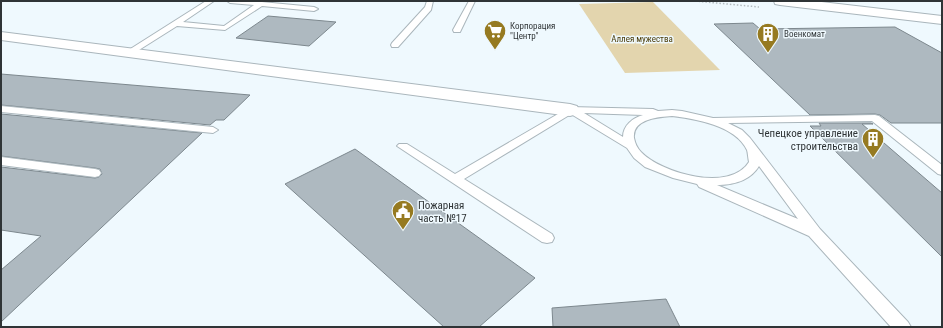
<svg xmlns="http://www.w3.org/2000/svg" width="943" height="328" font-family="'Roboto Condensed',sans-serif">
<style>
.green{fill:#e3d5ae}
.building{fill:#aeb9c0;stroke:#7d888e}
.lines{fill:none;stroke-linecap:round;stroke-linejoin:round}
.service-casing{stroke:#aab6bc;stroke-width:2}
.minor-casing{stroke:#aab6bc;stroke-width:2}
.secondary-casing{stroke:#aab6bc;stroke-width:2}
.path{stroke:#b2babe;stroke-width:1.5;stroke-dasharray:1.5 2;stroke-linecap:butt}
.service{fill:#fff;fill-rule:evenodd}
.minor{fill:#fff;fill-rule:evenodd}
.secondary{fill:#fff;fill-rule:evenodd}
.labels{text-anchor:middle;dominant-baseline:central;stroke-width:3;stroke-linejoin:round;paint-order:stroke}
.far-poi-label{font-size:9px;fill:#2f3436;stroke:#eff9fe;text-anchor:start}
.far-park-label{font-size:9px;fill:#493904;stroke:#eff9fe}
.poi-label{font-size:11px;fill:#2f3436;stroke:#eff9fe;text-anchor:end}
</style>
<rect width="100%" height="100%" fill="#eff9fe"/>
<path class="green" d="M 653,2 L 720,70 L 625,73 L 579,4 Z"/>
<path class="building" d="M 268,16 L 336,22 L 309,46 L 236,38 Z
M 753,23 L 760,29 L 895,27 L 942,53 L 942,123 L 891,123 L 880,115 L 875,114 L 810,115 L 714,24 Z
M 1,74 L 250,95 L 224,120 L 216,120 L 210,125 L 1,105 Z
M 1,114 L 202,133 L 1,322 L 1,270 L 41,236 L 1,230 L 1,167 L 95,178 L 99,177 L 102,174 L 100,169 L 95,168 L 1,156 Z
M 819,123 L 871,123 L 873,124 L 862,124 L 942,193 L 942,257 L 810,126 L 821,126 Z
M 355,149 L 535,278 L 479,327 L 444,327 L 285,184 Z
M 666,299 L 680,327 L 553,327 L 552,308 Z"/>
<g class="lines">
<g class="service-casing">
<path id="service" d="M 206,1 L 214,1 L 183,22 L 224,26 L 254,5 L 230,3 L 227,1 L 252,1 L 314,7 L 318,9 L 314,11 L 262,6 L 225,30 L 177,26 L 131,55 L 128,56 L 124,53 Z
M 427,1 L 433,1 L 431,10 L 398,47 L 392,47 L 391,45 L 392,43 L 425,7 Z
M 469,1 L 475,1 L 460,32 L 454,32 L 453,30 Z
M 1,106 L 213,127 L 218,130 L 213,133 L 1,112 Z
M 570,107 L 653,109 L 658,111 L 672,110 L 682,111 L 713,118 L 875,115 L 879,116 L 942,165 L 942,175 L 938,174 L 872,121 L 728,123 L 742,130 L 750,138 L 820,229 L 908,322 L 911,327 L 891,327 L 809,236 L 699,187 L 697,184 L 673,178 L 645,167 L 634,158 L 627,148 L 571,114 L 464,179 L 552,234 L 554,238 L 552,242 L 547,243 L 542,242 L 397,146 L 399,144 L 407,144 L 455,174 ZM 584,113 L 643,115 C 633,118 623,125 623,137 ZM 672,116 C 695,119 735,125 747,150 C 748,153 748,158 749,162 C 730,193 661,173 641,152 C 637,148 635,143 634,138 C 632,119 658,117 672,116 ZM 759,166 L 798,219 L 717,185 C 733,185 750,181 759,166 Z
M 1,157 L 95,169 L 99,170 L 101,173 L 99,176 L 95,177 L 1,165 Z"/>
</g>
<g class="minor-casing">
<path id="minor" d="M 1,32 L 570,104 L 577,106 L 579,110 L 577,114 L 570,116 L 1,40 Z"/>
</g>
<g class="secondary-casing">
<path id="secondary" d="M 774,1 L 813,1 L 942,16 L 942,24 L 780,5 L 775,4 Z"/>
</g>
<path class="path" d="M 695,1 L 759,7"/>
<use href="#service" class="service"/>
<use href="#minor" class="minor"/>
<use href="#secondary" class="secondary"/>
</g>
<defs>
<g id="supermarket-pin" transform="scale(1.15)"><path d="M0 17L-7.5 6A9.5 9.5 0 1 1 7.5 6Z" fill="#967a21" stroke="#eff9fe"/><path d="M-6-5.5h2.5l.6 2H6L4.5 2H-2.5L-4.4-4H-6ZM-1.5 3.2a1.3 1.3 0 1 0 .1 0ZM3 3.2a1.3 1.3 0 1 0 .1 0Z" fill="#fff"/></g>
<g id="building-pin" transform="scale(1.15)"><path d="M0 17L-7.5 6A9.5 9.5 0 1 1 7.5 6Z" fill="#967a21" stroke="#eff9fe"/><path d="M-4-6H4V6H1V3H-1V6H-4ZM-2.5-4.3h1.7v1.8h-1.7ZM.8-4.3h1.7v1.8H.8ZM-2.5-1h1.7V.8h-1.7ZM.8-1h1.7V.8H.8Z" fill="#fff"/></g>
<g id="civic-pin" transform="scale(1.15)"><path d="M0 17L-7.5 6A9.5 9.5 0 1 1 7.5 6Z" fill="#967a21" stroke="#eff9fe"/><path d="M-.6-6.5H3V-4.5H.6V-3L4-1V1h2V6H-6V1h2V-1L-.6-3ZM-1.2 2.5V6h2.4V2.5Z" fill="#fff"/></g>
</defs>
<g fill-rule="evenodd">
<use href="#supermarket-pin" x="495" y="31"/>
<use href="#building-pin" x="768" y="34"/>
<use href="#building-pin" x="873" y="139"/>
<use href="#civic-pin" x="403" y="211"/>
</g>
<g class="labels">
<g class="far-poi-label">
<text x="510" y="26">Корпорация<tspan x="510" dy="10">"Центр"</tspan></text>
<text x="784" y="34">Военкомат</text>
</g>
<g class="far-park-label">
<text x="642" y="39">Аллея мужества</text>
</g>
<g class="poi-label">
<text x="858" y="133">Чепецкое управление<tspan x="858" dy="13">строительства</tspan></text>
<text x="418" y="205" text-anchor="start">Пожарная<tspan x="418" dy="13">часть №17</tspan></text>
</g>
</g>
<rect width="943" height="328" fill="none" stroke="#2f3436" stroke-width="4"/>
</svg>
